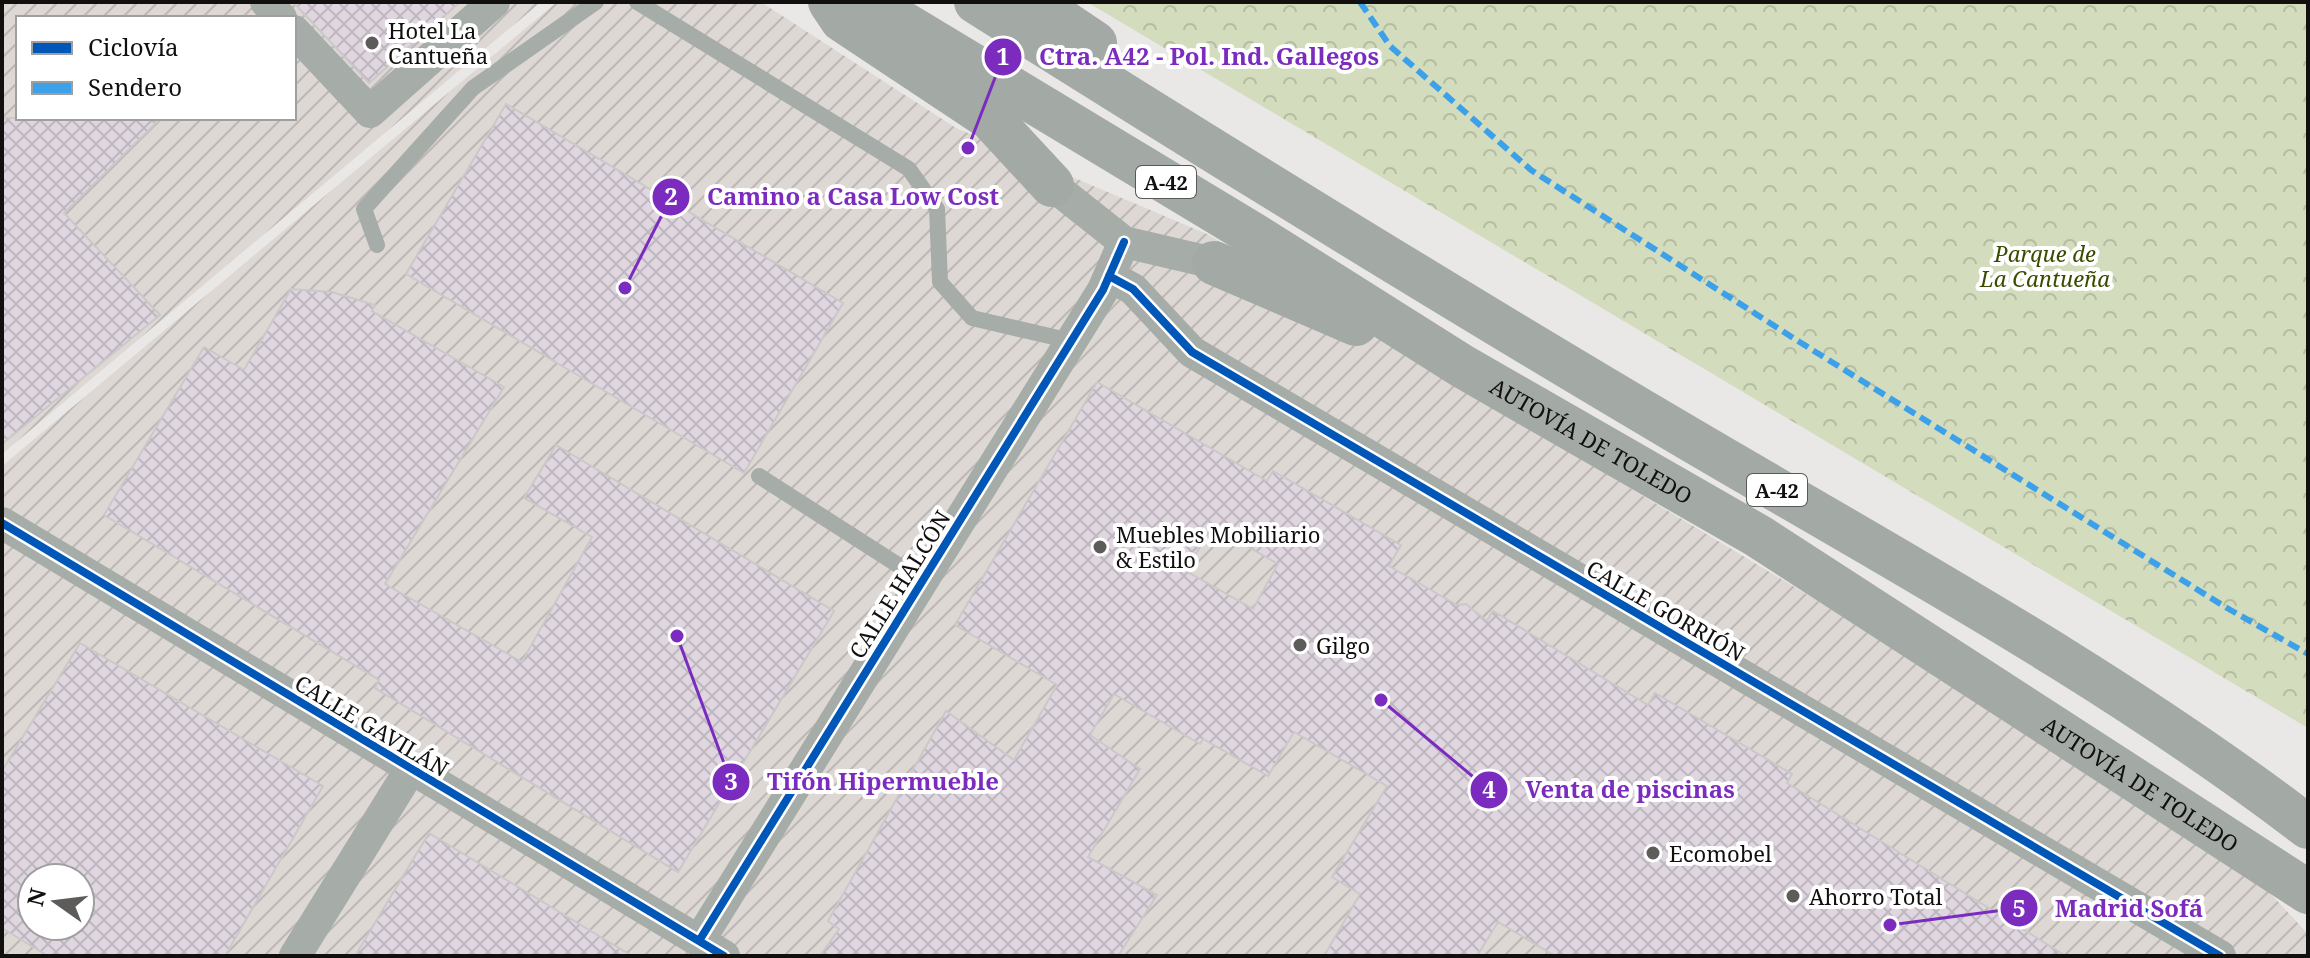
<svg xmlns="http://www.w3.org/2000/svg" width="2310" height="958" font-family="'Noto Serif',serif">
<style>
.industrial{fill:url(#industrial-furrows);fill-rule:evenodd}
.park{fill:url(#park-crowns)}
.building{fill:url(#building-cross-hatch);stroke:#cac8c8;stroke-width:2;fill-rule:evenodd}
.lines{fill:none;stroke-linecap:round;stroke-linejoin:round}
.lane{stroke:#a6aca8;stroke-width:16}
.street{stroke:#a6aca8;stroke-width:32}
.highway{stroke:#a3a9a5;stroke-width:44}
.quiet{stroke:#3da1ea;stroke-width:6;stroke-dasharray:12 6;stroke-linecap:butt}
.cycleway-casing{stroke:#fff;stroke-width:13}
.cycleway{stroke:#0057b8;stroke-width:8}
.poi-dot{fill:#5d5c5a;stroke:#fff;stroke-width:3}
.labels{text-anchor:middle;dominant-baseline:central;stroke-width:8;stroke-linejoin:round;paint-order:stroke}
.shield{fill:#fff;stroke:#585857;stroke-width:2}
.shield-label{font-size:20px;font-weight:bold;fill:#11100f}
.poi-label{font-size:22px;fill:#11100f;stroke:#fff;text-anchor:start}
.park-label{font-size:22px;font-style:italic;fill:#3a4c00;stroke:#fff}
.street-label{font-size:22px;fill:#11100f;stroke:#fff}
.leader{fill:none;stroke:#7b2cbf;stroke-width:3}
.callout-dot{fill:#7b2cbf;stroke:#fff;stroke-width:3}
.mark-label{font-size:24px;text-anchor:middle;font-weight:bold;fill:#fff}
.callout-label{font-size:24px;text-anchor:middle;font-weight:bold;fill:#7b2cbf;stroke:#fff;stroke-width:8;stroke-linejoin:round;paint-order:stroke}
</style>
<defs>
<pattern id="industrial-furrows" width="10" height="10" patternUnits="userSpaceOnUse" patternTransform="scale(2)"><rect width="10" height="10" fill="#ded8d4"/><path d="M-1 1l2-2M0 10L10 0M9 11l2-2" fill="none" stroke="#bdb8b5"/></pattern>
<pattern id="park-crowns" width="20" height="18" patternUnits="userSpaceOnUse" patternTransform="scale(2)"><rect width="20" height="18" fill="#d3dcbd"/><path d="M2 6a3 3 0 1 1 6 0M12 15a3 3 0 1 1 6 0" fill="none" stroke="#b4bca1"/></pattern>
<pattern id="building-cross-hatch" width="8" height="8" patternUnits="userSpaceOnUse" patternTransform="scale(2)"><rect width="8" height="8" fill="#dfd6e0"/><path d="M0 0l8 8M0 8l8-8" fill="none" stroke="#beb7bf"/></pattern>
</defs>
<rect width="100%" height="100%" fill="#eae8e6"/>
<path class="industrial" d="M 2,2 L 541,2 L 2,454 ZM 18,18 L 294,18 L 294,118 L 18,118 Z
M 557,2 L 761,2 L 956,128 L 1207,234 L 1908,655 L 2242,863 L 2308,934 L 2308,956 L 2,956 L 2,466 ZM 32,878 L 80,878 L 80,926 L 32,926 Z"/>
<path class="park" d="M 1087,2 L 2308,2 L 2308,728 Z"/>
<path class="building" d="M 293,2 L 460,2 L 369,83 Z
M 506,104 L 843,303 L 744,473 L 406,274 Z
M 2,118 L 161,118 L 64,213 L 160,315 L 2,444 Z
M 291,289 L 332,292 L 375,305 L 372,311 L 504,387 L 385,584 L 522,662 L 592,537 L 524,498 L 556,445 L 834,611 L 678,872 L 375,688 L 379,680 L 104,515 L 204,347 L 244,370 Z
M 1097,382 L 1267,481 L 1273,471 L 1401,545 L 1389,566 L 1457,605 L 1466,604 L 1487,621 L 1493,611 L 1648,705 L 1655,693 L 1792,774 L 1787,783 L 2066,956 L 1555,956 L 1498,922 L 1477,956 L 1324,956 L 1360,894 L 1332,877 L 1387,786 L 1294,732 L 1268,776 L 1203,739 L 1200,744 L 1114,694 L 1090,735 L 1140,769 L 1088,857 L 1157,895 L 1118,956 L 820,956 L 839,929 L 828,921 L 946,711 L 1014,760 L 1057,685 L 955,625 ZM 1212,526 L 1278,564 L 1253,609 L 1186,571 Z
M 80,643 L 323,786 L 225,956 L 48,956 L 2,928 L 2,771 ZM 32,878 L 80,878 L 80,926 L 32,926 Z
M 429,833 L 632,956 L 355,956 Z"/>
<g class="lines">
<path class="lane" d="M 637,2 L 909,169 L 937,209 L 940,282 L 972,318 L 1071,341
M 377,245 L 364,209 L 473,88 L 596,2
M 759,476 L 923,581"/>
<path class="street" d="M 266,2 L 281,18
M 294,31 L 370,112 L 494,2
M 1052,185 L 1124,242 L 1214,263
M 1109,276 L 1133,289 L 1192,352 L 2220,956
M 2,523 L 724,956
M 699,941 L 1103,290 L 1124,242
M 295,956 L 410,770"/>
<g class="highway">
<path d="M 830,2 L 842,20 L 991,119 L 1052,185"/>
<path id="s1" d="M 868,2 L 1251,233 L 1462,366 L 1758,536 L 2308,892"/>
<path d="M 976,2 C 1209,149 1444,294 1681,434 C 1893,559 2112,677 2308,827"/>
<path d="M 1034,2 L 1095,43"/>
<path d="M 1214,263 L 1356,324"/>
</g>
<path class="quiet" d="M 1360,2 L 1390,46 L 1531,170 L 1798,341 L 2227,608 L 2308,654"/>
<g class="cycleway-casing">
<path id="cycleway" d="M 1109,276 L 1133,289 L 1192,352 L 2220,956
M 2,523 L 724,956
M 699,941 L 1103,290 L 1124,242"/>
</g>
<use href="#cycleway" class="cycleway"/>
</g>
<g class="poi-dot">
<circle cx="372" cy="43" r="8"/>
<circle cx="1100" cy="547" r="8"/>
<circle cx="1300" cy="645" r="8"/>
<circle cx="1653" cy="853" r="8"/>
<circle cx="1793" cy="896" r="8"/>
</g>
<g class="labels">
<g class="shield">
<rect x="1136" y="166" width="60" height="32" rx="6"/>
<rect x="1747" y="474" width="60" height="32" rx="6"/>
</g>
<g class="shield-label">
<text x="1166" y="182">A-42</text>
<text x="1777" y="490">A-42</text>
</g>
<g class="poi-label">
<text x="388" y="30">Hotel La<tspan x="388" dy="25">Cantueña</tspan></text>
<text x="1116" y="534">Muebles Mobiliario<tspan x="1116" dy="25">&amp; Estilo</tspan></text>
<text x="1316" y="645">Gilgo</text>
<text x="1669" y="853">Ecomobel</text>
<text x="1809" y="896">Ahorro Total</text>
</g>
<g class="park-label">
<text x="2045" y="253">Parque de<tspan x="2045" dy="25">La Cantueña</tspan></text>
</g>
<g class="street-label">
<text stroke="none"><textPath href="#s1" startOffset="846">AUTOVÍA DE TOLEDO</textPath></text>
<text transform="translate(899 584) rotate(-58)">CALLE HALCÓN</text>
<text transform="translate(1666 610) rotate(30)">CALLE GORRIÓN</text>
<text transform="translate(372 725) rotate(31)">CALLE GAVILÁN</text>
<text stroke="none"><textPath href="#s1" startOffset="1494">AUTOVÍA DE TOLEDO</textPath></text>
</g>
</g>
<path class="leader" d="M968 148L1003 57M625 288L671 197M677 636L731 782M1381 700L1489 790M1890 925L2019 908"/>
<g class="callout-dot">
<circle cx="968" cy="148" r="8"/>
<circle cx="625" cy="288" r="8"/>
<circle cx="677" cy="636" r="8"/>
<circle cx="1381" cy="700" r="8"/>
<circle cx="1890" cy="925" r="8"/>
<circle cx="1003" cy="57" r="20"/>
<circle cx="671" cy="197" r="20"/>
<circle cx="731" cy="782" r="20"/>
<circle cx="1489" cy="790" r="20"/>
<circle cx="2019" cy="908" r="20"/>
</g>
<g class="mark-label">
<text x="1003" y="65">1</text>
<text x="671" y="205">2</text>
<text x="731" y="790">3</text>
<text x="1489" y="798">4</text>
<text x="2019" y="917">5</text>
</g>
<g class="callout-label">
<text x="1209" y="65">Ctra. A42 - Pol. Ind. Gallegos</text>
<text x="853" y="205">Camino a Casa Low Cost</text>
<text x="883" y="790">Tifón Hipermueble</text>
<text x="1630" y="798">Venta de piscinas</text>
<text x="2129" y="917">Madrid Sofá</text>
</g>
<rect width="2310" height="958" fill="none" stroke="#11100f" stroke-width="8"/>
<rect x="16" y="16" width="280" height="104" fill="#ffffff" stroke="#a09f9f" stroke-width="2"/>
<rect x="32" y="42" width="40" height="12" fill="#0057b8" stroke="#a09f9f" stroke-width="2"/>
<text x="88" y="56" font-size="24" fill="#11100f">Ciclovía</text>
<rect x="32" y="82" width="40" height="12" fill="#3da1ea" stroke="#a09f9f" stroke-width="2"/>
<text x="88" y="96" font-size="24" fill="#11100f">Sendero</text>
<g transform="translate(56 902) rotate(284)"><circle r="38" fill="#ffffff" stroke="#a09f9f" stroke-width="2"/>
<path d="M0-6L14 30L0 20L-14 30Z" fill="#5d5c5a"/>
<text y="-12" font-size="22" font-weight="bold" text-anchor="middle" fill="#11100f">N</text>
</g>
</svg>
